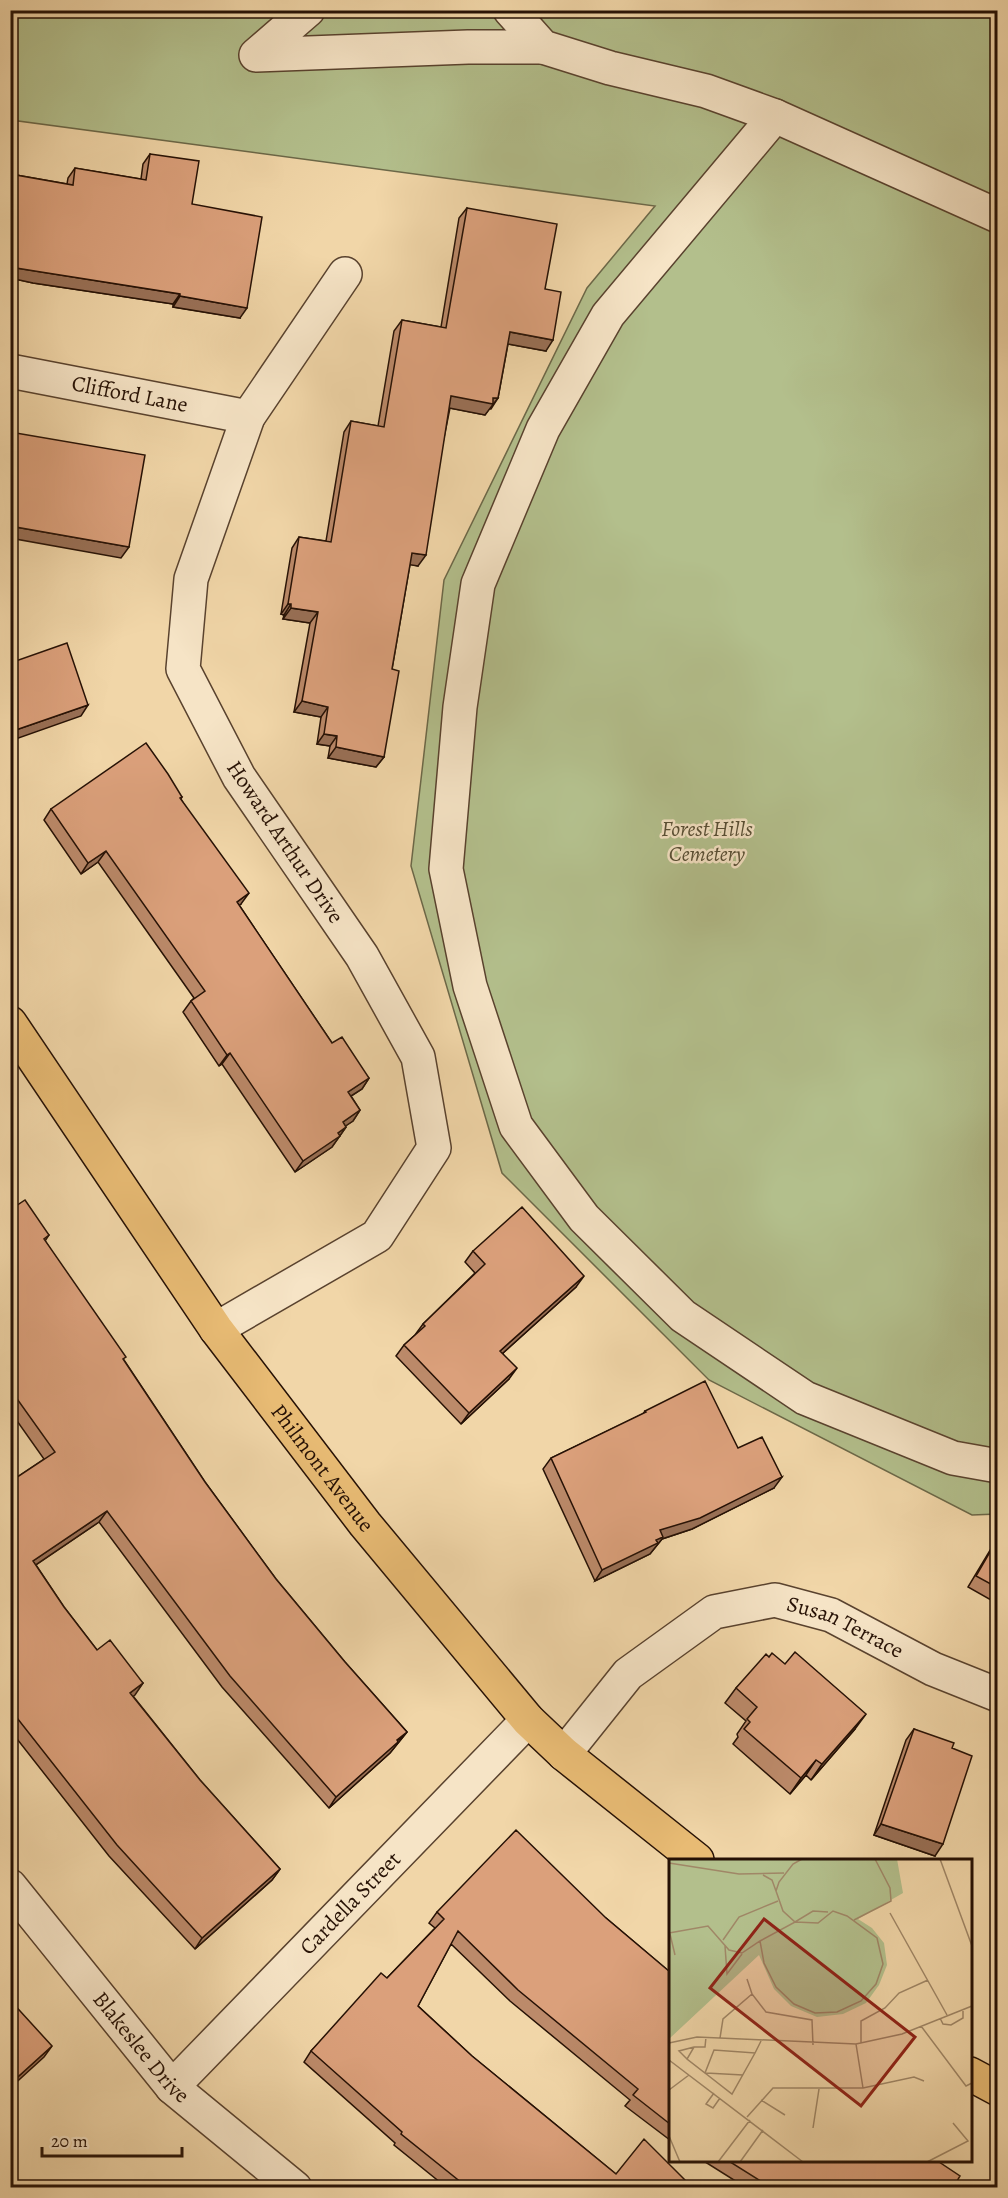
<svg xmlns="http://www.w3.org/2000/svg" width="1008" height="2198" font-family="Alegreya,serif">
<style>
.green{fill:#b3bf8c;stroke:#6c6848;stroke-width:1.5}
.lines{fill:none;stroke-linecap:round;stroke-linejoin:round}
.minor-casing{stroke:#59422e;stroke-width:36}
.major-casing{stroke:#261105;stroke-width:36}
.minor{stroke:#f6e4c6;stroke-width:33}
.major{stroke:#e8bb74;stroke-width:33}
.wall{fill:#bc8a6a;stroke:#261105;stroke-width:1.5}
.shaded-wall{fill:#997056;stroke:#261105;stroke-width:1.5}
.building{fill:#dba07b;stroke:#261105;stroke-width:1.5}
.labels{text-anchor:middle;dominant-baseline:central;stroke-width:5;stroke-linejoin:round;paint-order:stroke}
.street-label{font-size:22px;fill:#261105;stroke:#f6e4c6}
.park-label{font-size:22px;font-style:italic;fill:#574e34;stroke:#f6e4c6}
.inset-road{fill:none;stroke:#a08767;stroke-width:1.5}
.view{fill:#8f2418;fill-opacity:0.15;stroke:#8f2418;stroke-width:3}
.inset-edge{fill:none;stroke:#261105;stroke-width:3}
</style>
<rect width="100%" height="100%" fill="#f1d6a8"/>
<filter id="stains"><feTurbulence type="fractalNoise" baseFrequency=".00333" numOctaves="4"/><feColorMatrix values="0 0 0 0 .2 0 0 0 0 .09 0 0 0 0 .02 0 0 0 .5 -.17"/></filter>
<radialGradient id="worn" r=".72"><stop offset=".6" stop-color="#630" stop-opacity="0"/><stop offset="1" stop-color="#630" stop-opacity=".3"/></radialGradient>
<path class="green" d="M 11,11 L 997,11 L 997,1514 L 972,1515 L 709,1380 L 502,1173 L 411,866 L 444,580 L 587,288 L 655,206 L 11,120 Z"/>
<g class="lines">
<g class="minor-casing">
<g id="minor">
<path d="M 308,10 L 256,55 L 468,47 L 543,47"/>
<path d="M 510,10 L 543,47 L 610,68 L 706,91 L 775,116 L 998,216"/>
<path d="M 775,116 L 608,315 L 543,429 L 478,584 L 460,707 L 446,869 L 470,986 L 516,1126 L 584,1218 L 683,1316 L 805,1398 L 953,1458 L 998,1466"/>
<path id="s1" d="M 10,371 L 248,417"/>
<path d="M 216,1329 L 377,1236 L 434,1148 L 418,1057 L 362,956 L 239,777 L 183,669 L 191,579 L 248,417 L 345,274"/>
<path id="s2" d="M 564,1754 L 628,1674 L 714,1612 L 775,1600 L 831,1615 L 933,1669 L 998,1695"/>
<path id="s3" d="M 10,1886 L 172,2087 L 295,2188"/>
<path id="s4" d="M 172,2087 L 528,1720"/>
</g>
</g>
<g class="major-casing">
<g id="major">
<path id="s5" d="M 10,1023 L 216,1329 L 365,1524 L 528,1720 L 564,1754 L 697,1860"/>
<path d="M 970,2074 L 998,2089"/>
</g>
</g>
<use href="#minor" class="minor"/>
<use href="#major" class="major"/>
</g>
<path class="wall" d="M 150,154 L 192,204 L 240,318 L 173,307 L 173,304 L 33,283 L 10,278 L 10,174 L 67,184 L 68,178 L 75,168 L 141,179 L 143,164 Z
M 467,208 L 545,289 L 546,351 L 508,344 L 498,398 L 491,409 L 489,409 L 485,415 L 450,408 L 418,566 L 410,564 L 392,669 L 384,757 L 376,767 L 328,758 L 330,746 L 317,744 L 321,717 L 294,712 L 310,623 L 283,619 L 284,615 L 281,614 L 292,548 L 299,537 L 326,541 L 344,432 L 351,421 L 378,426 L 394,331 L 402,320 L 441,327 L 459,218 Z
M 182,797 L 181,799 L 241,904 L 239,905 L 332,1043 L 369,1078 L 362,1089 L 351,1096 L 360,1110 L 353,1121 L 345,1126 L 346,1127 L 332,1147 L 295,1172 L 222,1064 L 219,1066 L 183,1012 L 191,1001 L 194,998 L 98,862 L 81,874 L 44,820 L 51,809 Z
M 10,1210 L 49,1235 L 45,1241 L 205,1482 L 276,1579 L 345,1662 L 407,1732 L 390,1753 L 329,1808 L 222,1687 L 99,1522 L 36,1565 L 64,1607 L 97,1650 L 143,1683 L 133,1696 L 200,1780 L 280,1869 L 272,1880 L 195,1949 L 109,1856 L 10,1730 L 10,1482 L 44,1459 L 10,1411 Z
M 473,1251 L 576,1287 L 503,1353 L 509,1379 L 461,1424 L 396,1356 L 404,1345 L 415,1335 L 423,1324 L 475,1273 L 465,1262 Z
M 645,1411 L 738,1448 L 774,1488 L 692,1529 L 662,1539 L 650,1554 L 595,1581 L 543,1469 L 551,1458 L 643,1414 Z
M 998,1537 L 998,1604 L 968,1587 Z
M 769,1657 L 855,1729 L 811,1780 L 806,1775 L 790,1794 L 733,1744 L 738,1737 L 737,1734 L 746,1721 L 725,1703 L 736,1688 Z
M 914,1729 L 952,1748 L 935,1856 L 874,1835 L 906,1740 Z
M 437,1912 L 606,1918 L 670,1972 L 670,2140 L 625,2106 L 630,2100 L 510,2001 L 451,1944 L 418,2006 L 472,2056 L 616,2174 L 692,2187 L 446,2187 L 394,2145 L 395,2143 L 304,2062 L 311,2051 L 387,1978 L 435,1928 L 429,1923 Z
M 702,2160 L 936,2160 L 957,2181 L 968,2187 L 745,2187 Z"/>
<path class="shaded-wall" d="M 10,267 L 180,294 L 173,304 L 33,283 L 10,278 Z
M 180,296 L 247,308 L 240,318 L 173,307 Z
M 510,332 L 553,340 L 546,351 L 502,343 Z
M 451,396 L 493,398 L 498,398 L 485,415 L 444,407 Z
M 10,526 L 129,547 L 121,558 L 10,538 Z
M 412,553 L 426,555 L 418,566 L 405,564 Z
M 288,604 L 291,604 L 284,615 L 281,614 Z
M 291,608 L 318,612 L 310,623 L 283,619 Z
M 302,701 L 328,707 L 321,717 L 294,712 Z
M 88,705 L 81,716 L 10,741 L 10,732 Z
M 324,734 L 337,736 L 330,746 L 317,744 Z
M 336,747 L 384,757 L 376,767 L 328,758 Z
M 106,851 L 98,862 L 81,874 L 88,863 Z
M 249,893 L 241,904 L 229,913 L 237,902 Z
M 230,1053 L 222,1064 L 219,1066 L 227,1055 Z
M 369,1078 L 362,1089 L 340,1103 L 348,1092 Z
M 360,1110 L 353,1121 L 335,1133 L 343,1122 Z
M 346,1127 L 332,1147 L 295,1172 L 303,1161 Z
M 584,1276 L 576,1287 L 493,1362 L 500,1351 Z
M 517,1368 L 509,1379 L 461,1424 L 469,1413 Z
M 782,1477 L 774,1488 L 692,1529 L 662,1539 L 650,1554 L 595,1581 L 602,1570 L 660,1530 Z
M 107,1511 L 99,1522 L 25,1572 L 33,1561 Z
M 143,1683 L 135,1695 L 123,1704 L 130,1693 Z
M 866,1714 L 855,1729 L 811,1780 L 822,1764 Z
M 407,1732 L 390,1753 L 329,1808 L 336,1797 Z
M 816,1760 L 806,1775 L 790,1794 L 801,1778 Z
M 881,1824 L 943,1844 L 935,1856 L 874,1835 Z
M 280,1869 L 272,1880 L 195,1949 L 202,1938 Z
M 52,2046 L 44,2057 L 10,2088 L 10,2084 Z"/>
<path class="building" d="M 150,154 L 199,161 L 192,204 L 262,217 L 247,308 L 180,296 L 180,294 L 41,272 L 10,267 L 10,174 L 73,185 L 75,168 L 146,180 Z
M 467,208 L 557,224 L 545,289 L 561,292 L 553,340 L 510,332 L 498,398 L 493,398 L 493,404 L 451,396 L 426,555 L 412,553 L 392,669 L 399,671 L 384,757 L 336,747 L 337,736 L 324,734 L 328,707 L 302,701 L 318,612 L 291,608 L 291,604 L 288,604 L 299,537 L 331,542 L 351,421 L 384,427 L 402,320 L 446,328 Z
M 10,432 L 145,455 L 129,547 L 10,526 Z
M 67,643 L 88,705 L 10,732 L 10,663 Z
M 146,743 L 168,774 L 182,797 L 180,798 L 249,893 L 237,902 L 332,1043 L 342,1037 L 369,1078 L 348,1092 L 360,1110 L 343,1122 L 346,1127 L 338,1133 L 340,1136 L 303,1161 L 230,1053 L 227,1055 L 191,1001 L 205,991 L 106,851 L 88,863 L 51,809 Z
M 25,1200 L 49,1235 L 44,1239 L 126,1357 L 123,1359 L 205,1482 L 276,1579 L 345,1662 L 407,1732 L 397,1740 L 398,1742 L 336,1797 L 230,1676 L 107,1511 L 33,1561 L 64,1607 L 97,1650 L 110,1640 L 143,1683 L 130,1693 L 200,1780 L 280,1869 L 202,1938 L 117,1845 L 10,1709 L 10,1482 L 55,1452 L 10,1389 L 10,1210 Z
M 522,1207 L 584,1276 L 500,1351 L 517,1368 L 469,1413 L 404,1345 L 425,1326 L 423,1324 L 485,1264 L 473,1251 Z
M 705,1381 L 738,1448 L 762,1437 L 782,1477 L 700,1518 L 660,1530 L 663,1537 L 656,1540 L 658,1543 L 602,1570 L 551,1458 L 646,1412 L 645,1411 Z
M 998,1538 L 998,1588 L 976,1576 Z
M 795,1652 L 866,1714 L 822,1764 L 816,1760 L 801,1778 L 744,1729 L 750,1722 L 747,1719 L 757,1707 L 736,1688 L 766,1654 L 769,1657 L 772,1653 L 785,1664 Z
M 914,1729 L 954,1743 L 952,1748 L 972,1756 L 943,1844 L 881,1824 Z
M 516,1830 L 606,1918 L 670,1972 L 670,2124 L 633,2095 L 638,2089 L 518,1990 L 458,1931 L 418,2006 L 472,2056 L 616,2174 L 644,2139 L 692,2187 L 467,2187 L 401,2134 L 402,2132 L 311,2051 L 381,1973 L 387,1978 L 444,1919 L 437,1912 Z
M 10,2000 L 52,2046 L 10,2084 Z
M 727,2160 L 936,2160 L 960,2176 L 957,2181 L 968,2187 L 770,2187 Z"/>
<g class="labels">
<g class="street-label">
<text stroke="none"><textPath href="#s1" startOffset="122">Clifford Lane</textPath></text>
<text transform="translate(285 842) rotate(56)">Howard Arthur Drive</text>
<text stroke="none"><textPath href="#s5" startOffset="544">Philmont Avenue</textPath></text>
<text stroke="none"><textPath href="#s2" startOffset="346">Susan Terrace</textPath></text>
<text stroke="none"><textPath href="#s4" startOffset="256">Cardella Street</textPath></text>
<text stroke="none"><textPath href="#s3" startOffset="208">Blakeslee Drive</textPath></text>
</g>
<g class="park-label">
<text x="707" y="829">Forest Hills<tspan x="707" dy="25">Cemetery</tspan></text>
</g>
</g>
<g transform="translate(669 1859)">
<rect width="303" height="303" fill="#f1d6a8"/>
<path d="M 0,0 L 228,0 L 234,34 L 189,60 L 203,69 L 215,84 L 218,106 L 210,126 L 197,144 L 174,155 L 148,158 L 122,147 L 105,130 L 90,96 L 0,180 Z" fill="#b3bf8c"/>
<path class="inset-road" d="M 133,0 L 124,5 L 110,23 L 107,32 L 114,52 L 126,63 L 144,52 L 159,53M 271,0 L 303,87M 0,4 L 70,15 L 115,14M 94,16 L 103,21 L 107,32M 221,54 L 278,156M 185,61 L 222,42 L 221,29 L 206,0M 0,74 L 39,67 L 60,91 L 73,94 L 91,82 L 126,63 L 149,64 L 164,52 L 178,57 L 208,79 L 214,105 L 207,125 L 192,142 L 168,153 L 146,154 L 125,145 L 107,128 L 95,104 L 91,82M 1,75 L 6,96M 54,81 L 70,58 L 109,42M 56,87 L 58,115 L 73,95M 78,120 L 83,135 L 97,153 L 143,161 L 144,186M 271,159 L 274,165 L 282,166 L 294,159 L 294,150M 252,167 L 297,227 L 303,224M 37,178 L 36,188 L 25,188 L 18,200 L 36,214 L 45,191 L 86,194 L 92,182M 51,179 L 54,160 L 83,135M 0,184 L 28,178 L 187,185 L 233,175 L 303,147M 187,185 L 194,229M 192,185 L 192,162 L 216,149 L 230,134 L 259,121M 18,200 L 10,192 L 25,188M 0,201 L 134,303M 36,214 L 63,235 L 86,194M 37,214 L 74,216M 0,231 L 20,216M 45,234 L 37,245 L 44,249 L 51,239M 92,241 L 116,256M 78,258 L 104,229 L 194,229 L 245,218 L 255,222M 144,269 L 150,230M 0,277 L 11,303M 49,303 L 81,261M 71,303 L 94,271M 258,303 L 299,282 L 284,264"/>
<path class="view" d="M 95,60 L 246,178 L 192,247 L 41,129 Z"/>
<rect width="303" height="303" class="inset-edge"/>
</g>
<rect width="1008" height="2198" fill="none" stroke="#f1d6a8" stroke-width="36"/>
<rect x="12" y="12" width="984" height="2174" fill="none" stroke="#261105" stroke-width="3"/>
<rect x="18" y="18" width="972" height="2162" fill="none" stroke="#261105" stroke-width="1.5"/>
<path d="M42 2147v9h140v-9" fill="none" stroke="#261105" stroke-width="3"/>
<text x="51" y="2147" font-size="18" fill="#261105" stroke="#f6e4c6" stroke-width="4.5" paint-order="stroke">20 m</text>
<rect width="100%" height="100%" filter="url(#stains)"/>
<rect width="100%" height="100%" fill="url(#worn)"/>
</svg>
